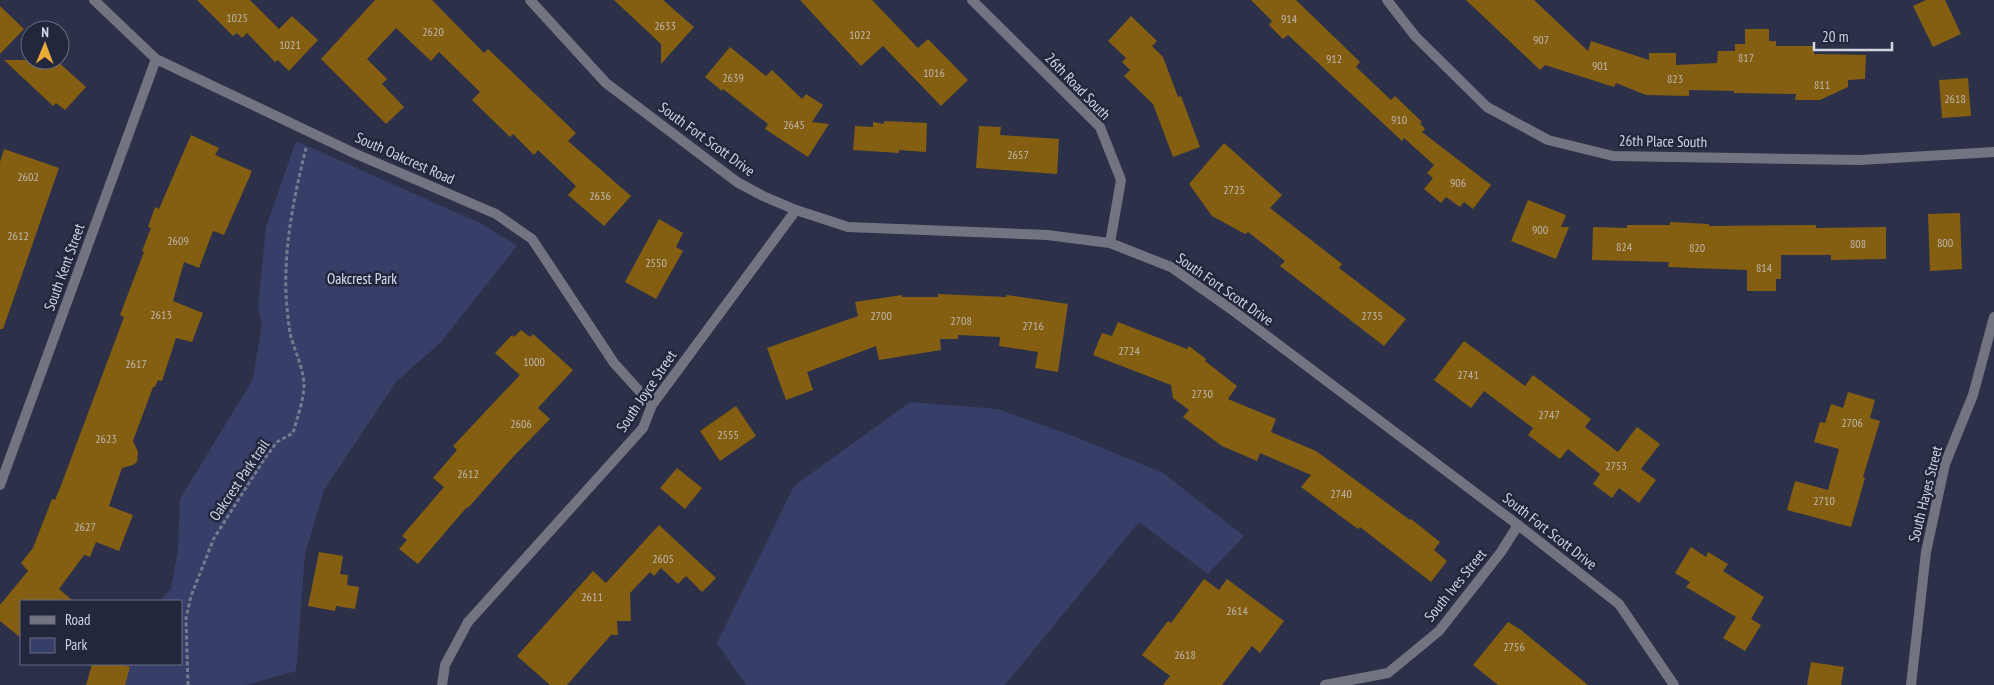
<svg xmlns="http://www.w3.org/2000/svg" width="1994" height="685" font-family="'PT Sans Narrow',sans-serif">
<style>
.green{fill:#373f68}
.building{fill:#845e11}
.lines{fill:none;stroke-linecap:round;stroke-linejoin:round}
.path{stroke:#757a8e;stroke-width:3;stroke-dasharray:4 2.5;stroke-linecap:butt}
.service{stroke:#727581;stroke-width:10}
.minor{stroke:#727581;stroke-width:10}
.tertiary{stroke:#727581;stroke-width:10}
.labels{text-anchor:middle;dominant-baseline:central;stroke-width:5;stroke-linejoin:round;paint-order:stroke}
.number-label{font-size:12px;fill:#beb7af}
.street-label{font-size:15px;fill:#d1d5e4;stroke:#23273e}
.park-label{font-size:15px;fill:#dce1f3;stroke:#23273e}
</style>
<rect width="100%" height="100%" fill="#2c3149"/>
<path class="green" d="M 296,141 L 482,224 L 517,246 L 441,342 L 396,382 L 324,490 L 305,554 L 296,671 L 246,685 L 98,685 L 111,664 L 181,664 L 181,601 L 160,601 L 171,588 L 178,550 L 180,499 L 253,379 L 262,324 L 258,307 L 266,227 Z
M 910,402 L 998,409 L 1078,438 L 1163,473 L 1244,536 L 1208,574 L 1139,522 L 1005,685 L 746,685 L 717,643 L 794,486 Z"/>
<path class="building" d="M 197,0 L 250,0 L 279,29 L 292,16 L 318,40 L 289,71 L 278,60 L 275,62 L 247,33 L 242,38 L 237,33 L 233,36 Z
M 375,0 L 432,0 L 484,53 L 488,49 L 576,133 L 568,141 L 631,196 L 604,226 L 568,195 L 576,186 L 538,150 L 534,155 L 513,134 L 510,137 L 472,100 L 480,92 L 439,52 L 431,61 L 396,28 L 367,59 L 387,79 L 382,84 L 404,107 L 386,124 L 321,59 Z
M 614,0 L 663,0 L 694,27 L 661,64 L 661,44 Z
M 800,0 L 872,0 L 918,48 L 928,39 L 968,80 L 941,106 L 883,46 L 861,66 Z
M 1251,0 L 1296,0 L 1360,62 L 1356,67 L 1391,100 L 1395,96 L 1422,122 L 1420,123 L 1425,129 L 1422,132 L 1491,185 L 1473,209 L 1464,202 L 1460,207 L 1446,197 L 1441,203 L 1424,189 L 1433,178 L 1427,173 L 1434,165 L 1404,138 L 1402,141 L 1288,35 L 1283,39 L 1269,25 L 1272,21 Z
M 1466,0 L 1534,0 L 1588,51 L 1591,41 L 1649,60 L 1649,53 L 1676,53 L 1676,65 L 1717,63 L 1718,51 L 1735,51 L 1735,44 L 1745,44 L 1745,29 L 1769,29 L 1769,41 L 1776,41 L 1776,46 L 1814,46 L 1814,54 L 1866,55 L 1865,79 L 1848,80 L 1848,87 L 1820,100 L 1795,100 L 1796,94 L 1734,93 L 1734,91 L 1689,90 L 1689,96 L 1646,95 L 1616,83 L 1614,87 L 1545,65 L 1540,70 Z
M 1926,0 L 1945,0 L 1961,34 L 1933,47 L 1913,6 Z
M 0,6 L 24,29 L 0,54 Z
M 1131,16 L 1157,41 L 1152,46 L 1163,57 L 1178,97 L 1181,96 L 1200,147 L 1173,157 L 1153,104 L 1124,76 L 1130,70 L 1122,62 L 1126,58 L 1108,41 Z
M 730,47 L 766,76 L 772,70 L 802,99 L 806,94 L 823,105 L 812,122 L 829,124 L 808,157 L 765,129 L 768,124 L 723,89 L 722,91 L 705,77 Z
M 4,60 L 56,60 L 86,87 L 65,110 L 56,103 L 53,106 Z
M 1968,78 L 1971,116 L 1942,118 L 1939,80 Z
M 884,121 L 927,123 L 926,152 L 899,150 L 899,153 L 853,150 L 855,126 L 873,127 L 873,122 L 884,124 Z
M 979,126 L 1001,127 L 1000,135 L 1059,139 L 1057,174 L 976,168 Z
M 191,135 L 219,148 L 215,155 L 252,171 L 224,235 L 213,231 L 199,268 L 184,262 L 173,301 L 203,313 L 192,342 L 176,338 L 162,381 L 158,380 L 155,387 L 153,387 L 133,441 L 138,452 L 137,462 L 133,465 L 122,468 L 109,506 L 133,515 L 119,551 L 96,542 L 90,557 L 84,555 L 59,589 L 73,601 L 21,601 L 21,638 L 0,621 L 0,605 L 28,571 L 21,563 L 33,548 L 52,499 L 55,500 L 60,488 L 124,317 L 120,315 L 144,252 L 142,251 L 151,228 L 148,227 L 155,207 L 159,209 Z
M 1224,143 L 1282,195 L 1270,208 L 1342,264 L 1339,268 L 1406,319 L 1384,346 L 1280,266 L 1285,261 L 1248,232 L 1245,234 L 1212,216 L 1189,184 Z
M 4,149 L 59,168 L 3,329 L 0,329 L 0,162 Z
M 1528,200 L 1566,215 L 1561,227 L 1569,227 L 1556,259 L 1511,241 Z
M 1960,213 L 1962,269 L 1930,271 L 1928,214 Z
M 659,219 L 683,233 L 676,247 L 683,251 L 656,299 L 625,282 Z
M 1670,222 L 1709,224 L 1709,226 L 1816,225 L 1816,228 L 1886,227 L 1886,259 L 1831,260 L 1831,255 L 1781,255 L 1781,279 L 1776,279 L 1776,291 L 1747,291 L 1747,270 L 1668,267 L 1669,262 L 1592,260 L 1593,227 L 1627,228 L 1627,225 L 1670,225 Z
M 938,294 L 1006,297 L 1007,295 L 1068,304 L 1058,372 L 1035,368 L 1038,352 L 999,346 L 1000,337 L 958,335 L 958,339 L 940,339 L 941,350 L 879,360 L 876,346 L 807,372 L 813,390 L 786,400 L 767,348 L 858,316 L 855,302 L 902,295 L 902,297 L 938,297 Z
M 1118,322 L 1187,349 L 1189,346 L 1206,359 L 1205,361 L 1237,386 L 1228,399 L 1276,419 L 1271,432 L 1316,451 L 1410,520 L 1411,519 L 1440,542 L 1434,550 L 1447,561 L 1431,582 L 1360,527 L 1358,529 L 1301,487 L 1311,475 L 1260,453 L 1257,461 L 1222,446 L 1183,417 L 1189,410 L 1173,398 L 1171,385 L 1093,355 L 1102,333 L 1112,336 Z
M 521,330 L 530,337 L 533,334 L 573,370 L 538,408 L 550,419 L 512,458 L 468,508 L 467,507 L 418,564 L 399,549 L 407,540 L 402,536 L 444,487 L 433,478 L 457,450 L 453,446 L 520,375 L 495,353 L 512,335 L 514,337 Z
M 1464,341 L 1525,386 L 1533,375 L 1591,419 L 1585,427 L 1618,452 L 1637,427 L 1660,444 L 1641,469 L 1656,480 L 1639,503 L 1619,488 L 1612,498 L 1593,484 L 1600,474 L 1568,449 L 1560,459 L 1528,435 L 1533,428 L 1484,391 L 1471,408 L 1434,380 Z
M 1848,392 L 1875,400 L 1870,418 L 1880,421 L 1863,477 L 1865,478 L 1851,527 L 1787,510 L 1795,481 L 1828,490 L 1839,449 L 1814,442 L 1820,422 L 1825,423 L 1831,404 L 1843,408 Z
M 736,406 L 756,436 L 720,461 L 700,431 Z
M 677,468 L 702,488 L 685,509 L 660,488 Z
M 659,525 L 716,578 L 702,592 L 686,576 L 678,584 L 661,568 L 654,576 L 650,572 L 630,593 L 631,621 L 617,621 L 618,635 L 611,635 L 567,685 L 550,685 L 517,656 L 593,571 L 606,583 Z
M 1691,547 L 1706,557 L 1708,552 L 1728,564 L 1723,571 L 1764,597 L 1751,619 L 1761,625 L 1745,651 L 1723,638 L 1736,617 L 1686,587 L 1690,582 L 1675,573 Z
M 319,552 L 343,556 L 340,574 L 348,575 L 347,585 L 359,587 L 355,609 L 336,606 L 335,611 L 308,606 Z
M 1204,579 L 1219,590 L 1227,579 L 1284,621 L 1260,653 L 1252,646 L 1222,685 L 1163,685 L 1170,676 L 1142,655 L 1168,621 L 1171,623 Z
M 1508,622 L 1521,630 L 1588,685 L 1498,685 L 1473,665 Z
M 1811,662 L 1844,667 L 1841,685 L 1807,685 Z
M 92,664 L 119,664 L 130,667 L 125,685 L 86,685 Z"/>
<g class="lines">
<path class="path" d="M 188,685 L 186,618 L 191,596 L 214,538 L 265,458 L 277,442 L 293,433 C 297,418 304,400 304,384 C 303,366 294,350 290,333 C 288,321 287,307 286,295 C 284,245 294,196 306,148"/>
<path class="service" d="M 442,685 L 445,665 L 468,622"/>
<path class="minor" d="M 94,0 L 156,59 L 356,154 L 496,214 L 532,239 L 614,363 L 652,405
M 972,0 L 1100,127 L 1121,180 L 1110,243
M 1387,0 L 1415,36 L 1487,107 L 1548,140 L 1613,156 L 1860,160 L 1994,152
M 0,485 L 156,59
M 468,622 L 643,428 L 652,405 L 796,210
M 1325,685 L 1388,673 L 1439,631 L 1501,552 L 1518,525
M 1911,685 L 1926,552 L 1945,464 L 1973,395 L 1994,317"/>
<path class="tertiary" d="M 530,0 L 606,83 L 737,182 L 763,196 L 796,210 L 848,227 L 1047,235 L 1110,243 L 1171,267 L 1235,312 L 1518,525 L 1619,604 L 1674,685"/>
</g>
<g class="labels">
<g class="number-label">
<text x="237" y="17">1025</text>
<text x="1289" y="18">914</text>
<text x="665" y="25">2633</text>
<text x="433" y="31">2620</text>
<text x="860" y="34">1022</text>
<text x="1541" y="39">907</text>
<text x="290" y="44">1021</text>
<text x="1746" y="57">817</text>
<text x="1334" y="58">912</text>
<text x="1600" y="65">901</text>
<text x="934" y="72">1016</text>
<text x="733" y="77">2639</text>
<text x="1675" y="78">823</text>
<text x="1822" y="84">811</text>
<text x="1955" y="98">2618</text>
<text x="1399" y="119">910</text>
<text x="794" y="124">2645</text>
<text x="1018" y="154">2657</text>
<text x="28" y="176">2602</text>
<text x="1458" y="182">906</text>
<text x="1234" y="189">2725</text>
<text x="600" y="195">2636</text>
<text x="1540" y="229">900</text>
<text x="18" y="235">2612</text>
<text x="178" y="240">2609</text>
<text x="1945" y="242">800</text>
<text x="1858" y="243">808</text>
<text x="1624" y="246">824</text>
<text x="1697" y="247">820</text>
<text x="656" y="262">2550</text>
<text x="1764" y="267">814</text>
<text x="161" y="314">2613</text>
<text x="881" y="315">2700</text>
<text x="1372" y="315">2735</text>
<text x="961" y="320">2708</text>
<text x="1033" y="325">2716</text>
<text x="1129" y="350">2724</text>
<text x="534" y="361">1000</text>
<text x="136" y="363">2617</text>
<text x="1468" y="374">2741</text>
<text x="1202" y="393">2730</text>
<text x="1549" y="414">2747</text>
<text x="1852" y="422">2706</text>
<text x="521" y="423">2606</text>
<text x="728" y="434">2555</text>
<text x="106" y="438">2623</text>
<text x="1616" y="465">2753</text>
<text x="468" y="473">2612</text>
<text x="1341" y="493">2740</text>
<text x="1824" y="500">2710</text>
<text x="85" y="526">2627</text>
<text x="663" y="558">2605</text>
<text x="592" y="596">2611</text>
<text x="1237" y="610">2614</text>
<text x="1514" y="646">2756</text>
<text x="1185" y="654">2618</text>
</g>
<g class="street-label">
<text transform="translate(1078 86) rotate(46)">26th Road South</text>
<text transform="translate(707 139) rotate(36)">South Fort Scott Drive</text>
<text transform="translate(1663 141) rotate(1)">26th Place South</text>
<text transform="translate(405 158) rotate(24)">South Oakcrest Road</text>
<text transform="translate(64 267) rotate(-70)">South Kent Street</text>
<text transform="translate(1225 289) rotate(35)">South Fort Scott Drive</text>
<text transform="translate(646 391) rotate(-56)">South Joyce Street</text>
<text transform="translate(239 480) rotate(-56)">Oakcrest Park trail</text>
<text transform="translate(1925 494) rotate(-76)">South Hayes Street</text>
<text transform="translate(1550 531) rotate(38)">South Fort Scott Drive</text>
<text transform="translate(1455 585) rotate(-51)">South Ives Street</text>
</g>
<g class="park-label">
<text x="362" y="278">Oakcrest Park</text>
</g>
</g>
<rect x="20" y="600" width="162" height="65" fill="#23273e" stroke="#696d80"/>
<rect x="30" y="616" width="25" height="8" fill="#727581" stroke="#696d80"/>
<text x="65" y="625" font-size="15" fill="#d1d5e4">Road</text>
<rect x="30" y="638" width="25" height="15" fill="#373f68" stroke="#696d80"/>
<text x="65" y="650" font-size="15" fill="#d1d5e4">Park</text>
<g transform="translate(45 45) rotate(1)"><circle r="24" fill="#23273e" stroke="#696d80"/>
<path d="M0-4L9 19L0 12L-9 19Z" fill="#e8ab37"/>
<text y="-8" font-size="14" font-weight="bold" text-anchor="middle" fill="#d1d5e4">N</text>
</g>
<path d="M1814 42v8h78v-8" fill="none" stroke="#d1d5e4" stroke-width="2.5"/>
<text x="1822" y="42" font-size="15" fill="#d1d5e4" stroke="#23273e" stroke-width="4" paint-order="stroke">20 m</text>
</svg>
